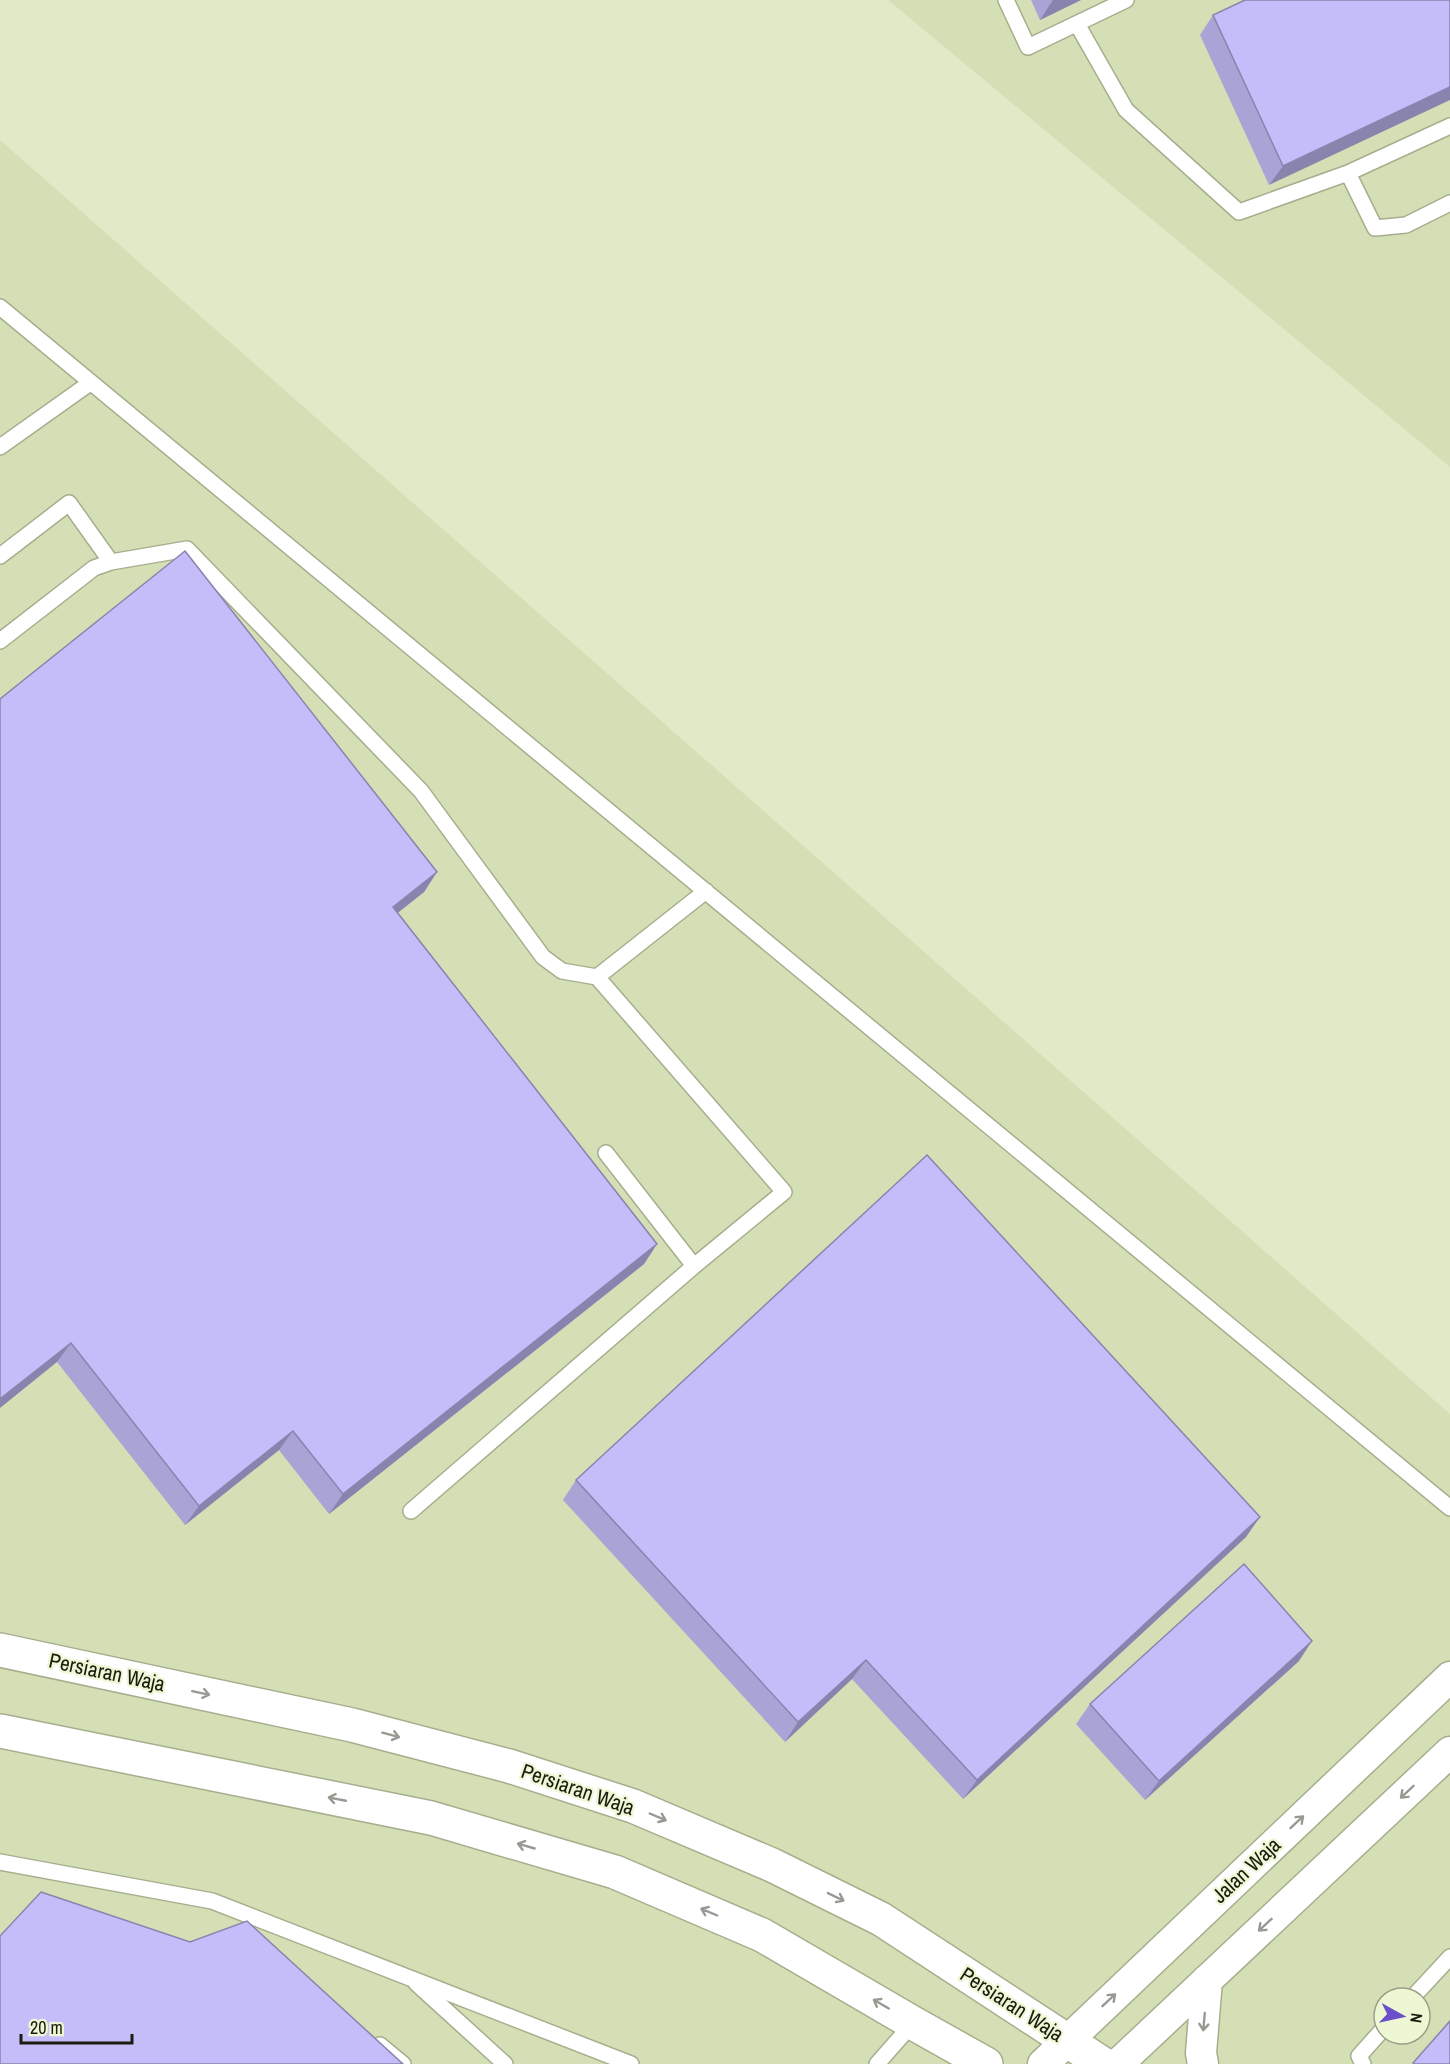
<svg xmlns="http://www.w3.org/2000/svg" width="1450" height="2064" font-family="'Archivo Narrow',sans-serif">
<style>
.built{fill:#d5dfb5;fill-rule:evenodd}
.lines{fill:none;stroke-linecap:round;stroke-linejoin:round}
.lane-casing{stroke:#a6ae8d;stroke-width:18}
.street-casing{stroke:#a6ae8d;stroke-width:33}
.secondary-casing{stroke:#a6ae8d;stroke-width:36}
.lane{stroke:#fff;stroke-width:15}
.street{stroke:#fff;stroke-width:30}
.secondary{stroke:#fff;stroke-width:33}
.wall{fill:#a9a3d6}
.shaded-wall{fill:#8984ae}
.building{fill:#c4bdf9;stroke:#8984ae;stroke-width:1.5}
.oneway{stroke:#989993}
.labels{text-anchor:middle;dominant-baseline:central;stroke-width:4.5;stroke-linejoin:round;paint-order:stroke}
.street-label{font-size:21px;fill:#1a1c10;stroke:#eef7d4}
</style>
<rect width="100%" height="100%" fill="#e1e9c7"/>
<path class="built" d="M 888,0 L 1450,0 L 1450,467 Z
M 0,140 L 1450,1414 L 1450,2064 L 0,2064 ZM 1384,1998 L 1420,1998 L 1420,2034 L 1384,2034 Z"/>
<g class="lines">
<g class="lane-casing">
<path id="lane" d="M 1006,0 L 1028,47 L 1126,0
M 1077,24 L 1126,110 L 1239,212 L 1348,173 L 1450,126
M 1348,173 L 1375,228 L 1406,225 L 1450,203
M 0,307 L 1450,1508
M 0,447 L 90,383
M 0,556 L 69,503 L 111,562
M 0,641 L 94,568 L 111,562 L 187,549 L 421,791 L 543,957 L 562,971 L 597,977 L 706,891
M 606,1153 L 694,1266
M 411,1511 L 694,1266 L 784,1192 L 597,977
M 0,1862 L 212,1901 L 631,2064
M 416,1983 L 505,2064
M 1412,1998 L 1450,1957
M 380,2045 L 403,2064
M 877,2064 L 913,2023
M 1363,2064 L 1359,2056 L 1384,2028"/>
</g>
<g class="street-casing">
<path id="street" d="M 1043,2064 L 1450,1677
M 1118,2064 L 1450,1752
M 1203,2064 L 1201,2053 L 1207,1980"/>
</g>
<g class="secondary-casing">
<path id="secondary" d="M 0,1650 L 352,1725 L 509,1766 L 633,1806 L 772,1865 L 881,1919 L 1103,2064
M 0,1731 L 431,1818 L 615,1872 L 762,1935 L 913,2023 L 986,2064"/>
</g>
<use href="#lane" class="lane"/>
<use href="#street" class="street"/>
<use href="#secondary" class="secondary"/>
</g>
<path class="wall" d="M 1031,0 L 1081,0 L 1040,20 Z
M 1450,0 L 1269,185 L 1200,35 L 1213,15 Z
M 0,699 L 437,872 L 424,892 L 397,913 L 657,1244 L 644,1264 L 329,1514 L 279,1450 L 185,1525 L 57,1362 Z
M 576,1480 L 1246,1537 L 963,1799 L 852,1679 L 785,1742 L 563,1500 Z
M 1299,1661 L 1145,1800 L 1076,1724 L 1090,1704 Z"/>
<path class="shaded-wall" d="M 1053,0 L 1081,0 L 1040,20 Z
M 1450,87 L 1450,100 L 1269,185 L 1283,166 Z
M 437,872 L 424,892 L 380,927 L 393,907 Z
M 657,1244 L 644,1264 L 329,1514 L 343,1494 Z
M 71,1343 L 57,1362 L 0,1408 L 0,1399 Z
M 293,1431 L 279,1450 L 185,1525 L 199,1506 Z
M 1260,1517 L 1246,1537 L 963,1799 L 977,1780 Z
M 1312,1641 L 1299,1661 L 1145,1800 L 1159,1781 Z
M 866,1660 L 852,1679 L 785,1742 L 798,1722 Z"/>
<path class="building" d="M 1245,0 L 1450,0 L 1450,87 L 1283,166 L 1213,15 Z
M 185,551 L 437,872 L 393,907 L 657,1244 L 343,1494 L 293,1431 L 199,1506 L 71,1343 L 0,1399 L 0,699 Z
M 927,1155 L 1260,1517 L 977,1780 L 866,1660 L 798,1722 L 576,1480 Z
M 1244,1564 L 1312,1641 L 1159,1781 L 1090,1704 Z
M 41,1892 L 190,1942 L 247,1921 L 403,2064 L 0,2064 L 0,1936 Z
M 1450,2021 L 1450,2064 L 1414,2064 L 1413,2063 Z"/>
<defs><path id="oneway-shaft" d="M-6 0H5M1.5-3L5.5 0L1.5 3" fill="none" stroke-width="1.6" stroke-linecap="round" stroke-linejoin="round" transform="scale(1.5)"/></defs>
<g class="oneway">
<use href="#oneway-shaft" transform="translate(201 1693) rotate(12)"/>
<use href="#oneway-shaft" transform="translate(391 1735) rotate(15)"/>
<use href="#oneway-shaft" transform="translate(1407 1792) rotate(137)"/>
<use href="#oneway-shaft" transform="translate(337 1799) rotate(-169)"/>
<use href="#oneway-shaft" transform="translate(658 1817) rotate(23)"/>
<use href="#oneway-shaft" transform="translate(1297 1822) rotate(-43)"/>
<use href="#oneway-shaft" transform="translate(526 1846) rotate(-164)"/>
<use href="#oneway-shaft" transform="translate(836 1897) rotate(26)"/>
<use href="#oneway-shaft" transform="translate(709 1912) rotate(-157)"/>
<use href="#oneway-shaft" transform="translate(1265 1925) rotate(137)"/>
<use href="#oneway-shaft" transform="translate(1109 2000) rotate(-43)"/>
<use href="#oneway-shaft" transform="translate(881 2004) rotate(-150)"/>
<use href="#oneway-shaft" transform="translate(1204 2022) rotate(95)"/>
</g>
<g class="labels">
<g class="street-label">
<text transform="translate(107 1672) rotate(12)">Persiaran Waja</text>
<text transform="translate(578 1789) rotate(19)">Persiaran Waja</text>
<text transform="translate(1246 1870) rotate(-43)">Jalan Waja</text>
<text transform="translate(1012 2004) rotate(33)">Persiaran Waja</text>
</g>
</g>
<g transform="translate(1402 2016) rotate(98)"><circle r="28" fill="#eef7d4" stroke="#999f86" stroke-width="1.5"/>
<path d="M0-4.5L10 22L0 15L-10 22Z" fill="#6c50c9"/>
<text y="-9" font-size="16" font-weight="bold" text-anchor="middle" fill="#1a1c10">N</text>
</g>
<path d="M21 2034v9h111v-9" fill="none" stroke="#1a1c10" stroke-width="3"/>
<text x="30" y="2034" font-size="18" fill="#1a1c10" stroke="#eef7d4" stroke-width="4.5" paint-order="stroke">20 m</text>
</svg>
